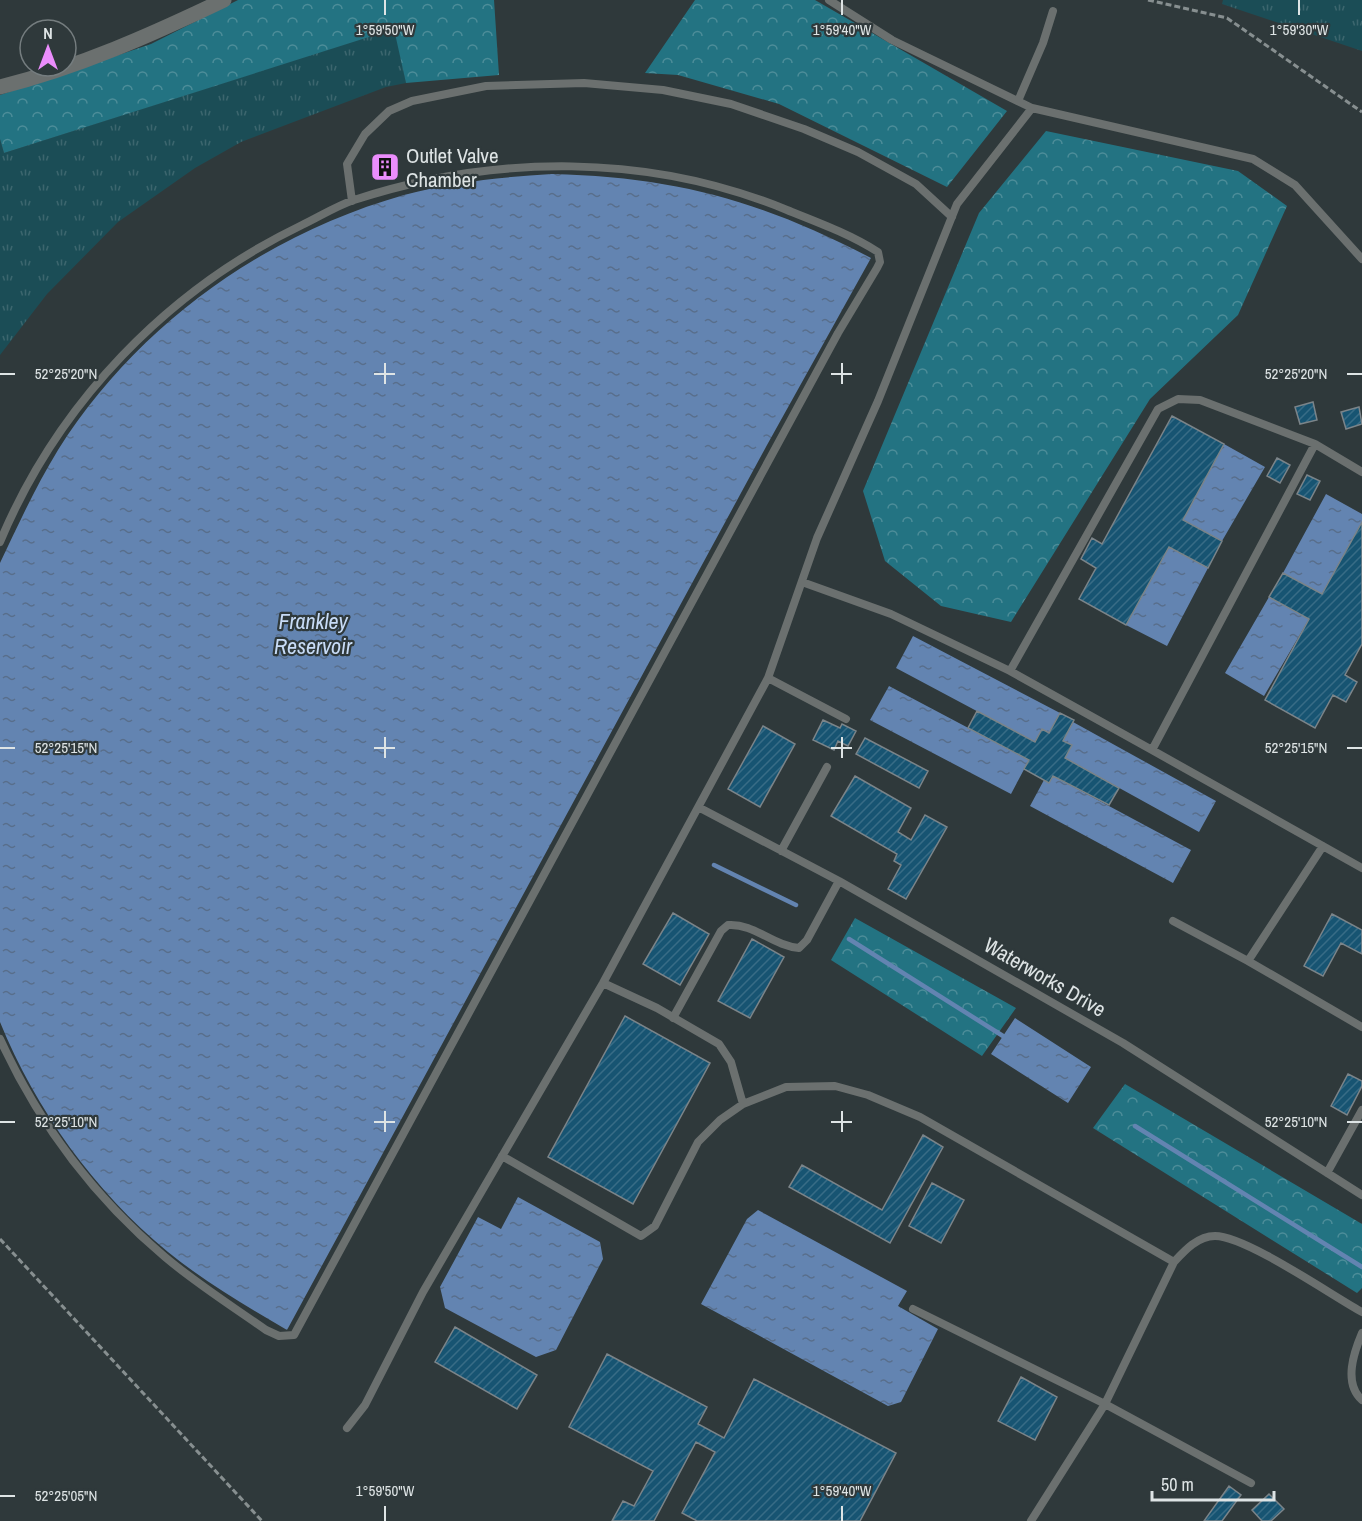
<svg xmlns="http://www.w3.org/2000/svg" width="1362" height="1521" font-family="'Archivo Narrow',sans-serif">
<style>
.grass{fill:url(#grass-tufts)}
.forest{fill:url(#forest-crowns)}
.water{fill:url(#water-ripples)}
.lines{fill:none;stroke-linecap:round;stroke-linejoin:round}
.stream{stroke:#6384b1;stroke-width:4.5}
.building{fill:url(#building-hatch);stroke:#7b8489;stroke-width:1.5}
.path{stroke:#878f90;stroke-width:3;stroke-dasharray:6 3;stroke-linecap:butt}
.service{stroke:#6b706f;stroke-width:8}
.tertiary{stroke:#6b706f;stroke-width:15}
.ticks{fill:none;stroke:#dee4e5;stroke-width:2}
.labels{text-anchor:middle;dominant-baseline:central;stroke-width:4.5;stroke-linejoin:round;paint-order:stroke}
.poi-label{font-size:21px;fill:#dee4e5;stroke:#2f393b;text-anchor:start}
.street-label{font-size:21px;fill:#dee4e5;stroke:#2f393b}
.water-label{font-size:22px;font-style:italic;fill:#c8dcf7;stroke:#2f393b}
.ticks-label{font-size:15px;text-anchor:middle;fill:#dee4e5;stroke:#2f393b;stroke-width:4.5;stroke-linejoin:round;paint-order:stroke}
</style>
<defs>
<pattern id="grass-tufts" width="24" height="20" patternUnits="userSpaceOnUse" patternTransform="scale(1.5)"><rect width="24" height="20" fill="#1b4d56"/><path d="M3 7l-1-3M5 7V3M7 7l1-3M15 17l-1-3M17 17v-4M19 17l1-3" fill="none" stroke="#3c666e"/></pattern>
<pattern id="forest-crowns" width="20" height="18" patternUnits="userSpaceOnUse" patternTransform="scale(1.5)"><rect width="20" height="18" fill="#237382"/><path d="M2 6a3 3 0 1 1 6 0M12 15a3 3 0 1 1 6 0" fill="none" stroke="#4d8d99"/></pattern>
<pattern id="water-ripples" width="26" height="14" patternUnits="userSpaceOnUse" patternTransform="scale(1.5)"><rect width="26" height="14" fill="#6384b1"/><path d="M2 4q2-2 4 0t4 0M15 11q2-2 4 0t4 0" fill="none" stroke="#586e8b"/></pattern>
<pattern id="building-hatch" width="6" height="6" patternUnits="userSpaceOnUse" patternTransform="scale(1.5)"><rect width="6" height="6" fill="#175472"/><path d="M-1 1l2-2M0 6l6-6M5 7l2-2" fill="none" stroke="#386c86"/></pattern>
</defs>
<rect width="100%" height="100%" fill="#2f393b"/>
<path class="grass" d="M 1223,0 L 1362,0 L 1362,51 L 1222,4 Z
M 395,28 L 406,83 L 386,87 L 241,142 L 195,168 L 118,222 L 47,294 L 0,355 L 0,139 L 4,153 Z"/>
<path class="forest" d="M 238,0 L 494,0 L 499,75 L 406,83 L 394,29 L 4,153 L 0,139 L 0,95 L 151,44 Z
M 695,0 L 815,0 L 1007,111 L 947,187 L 779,104 L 678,75 L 645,73 Z
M 1046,131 L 1238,171 L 1287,206 L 1238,315 L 1150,399 L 1011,622 L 941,606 L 885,561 L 863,491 L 979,213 Z
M 855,918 L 1016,1008 L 982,1056 L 831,960 Z
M 1125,1084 L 1362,1224 L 1362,1288 L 1357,1293 L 1093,1128 Z"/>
<path class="water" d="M 552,174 C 675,177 762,201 871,258 L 767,445 L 287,1330 C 246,1306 205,1282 168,1252 C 94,1191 36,1110 0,1022 L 0,563 C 18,525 36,486 58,450 C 137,325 263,235 404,195 C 453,182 502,177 552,174 Z
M 1224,444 L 1265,467 L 1222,541 L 1183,520 Z
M 1326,494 L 1362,514 L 1362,522 L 1322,594 L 1283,573 Z
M 1169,547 L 1208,568 L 1167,646 L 1126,625 Z
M 1269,597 L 1309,619 L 1264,696 L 1225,673 Z
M 913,636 L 1060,713 L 1049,733 L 1042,729 L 1035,742 L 896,668 Z
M 889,686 L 1029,760 L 1011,794 L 870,720 Z
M 1073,722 L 1216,801 L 1199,832 L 1065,758 L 1071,745 L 1063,741 Z
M 1053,776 L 1191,850 L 1173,883 L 1030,806 L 1044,780 L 1049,782 Z
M 1015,1018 L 1091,1067 L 1068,1103 L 991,1054 Z
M 518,1197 L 600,1242 L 603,1259 L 556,1350 L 536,1357 L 445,1308 L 440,1287 L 478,1217 L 501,1229 Z
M 758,1210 L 907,1291 L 898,1306 L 938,1329 L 901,1402 L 888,1406 L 701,1304 L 747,1219 Z"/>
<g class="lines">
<path class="stream" d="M 714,865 L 796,905
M 849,939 L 1003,1036
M 1135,1126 L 1362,1267"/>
</g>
<path class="building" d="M373 167a12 12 0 1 1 24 0a12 12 0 1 1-24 0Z
M 1313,402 L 1317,420 L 1300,424 L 1295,407 Z
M 1359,407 L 1362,424 L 1346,429 L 1341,412 Z
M 1172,416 L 1224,444 L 1183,520 L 1222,541 L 1208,568 L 1169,547 L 1126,625 L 1079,599 L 1096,568 L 1081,559 L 1092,538 L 1102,544 Z
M 1277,458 L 1290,465 L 1280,483 L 1267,476 Z
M 1307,475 L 1320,481 L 1310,500 L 1297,494 Z
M 1362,522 L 1362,644 L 1345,675 L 1357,682 L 1346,702 L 1333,695 L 1315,728 L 1265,700 L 1309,619 L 1269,597 L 1283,573 L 1322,594 Z
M 977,711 L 1035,742 L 1042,729 L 1049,733 L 1060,713 L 1074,720 L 1063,741 L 1072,745 L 1065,758 L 1119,788 L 1109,805 L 1053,776 L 1049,783 L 1024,769 L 1029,760 L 968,728 Z
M 823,720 L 840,728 L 842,724 L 856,731 L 848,746 L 838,741 L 834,750 L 813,740 Z
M 763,726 L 795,744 L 760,807 L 728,789 Z
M 865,738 L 928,771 L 919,788 L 856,754 Z
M 855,776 L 911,808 L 898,832 L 911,840 L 925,815 L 947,827 L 906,899 L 888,889 L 901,865 L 894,861 L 897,854 L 831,816 Z
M 673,913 L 709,934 L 680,985 L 643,964 Z
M 1332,914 L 1362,930 L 1362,954 L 1341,943 L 1323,976 L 1304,966 Z
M 752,939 L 784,957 L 750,1018 L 718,1001 Z
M 625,1016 L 710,1063 L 633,1204 L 548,1157 Z
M 1348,1074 L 1362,1081 L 1362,1086 L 1347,1115 L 1331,1106 Z
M 923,1135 L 943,1147 L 890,1243 L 789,1187 L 802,1165 L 882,1210 Z
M 932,1183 L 964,1200 L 941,1243 L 909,1226 Z
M 455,1327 L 537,1375 L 517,1409 L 435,1362 Z
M 607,1354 L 707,1407 L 698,1424 L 724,1438 L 754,1379 L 896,1453 L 860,1521 L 697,1521 L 682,1513 L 715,1452 L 696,1442 L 654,1521 L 612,1521 L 623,1501 L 634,1506 L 653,1471 L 569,1427 Z
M 1021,1377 L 1057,1397 L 1035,1440 L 998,1421 Z
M 1229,1486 L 1241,1495 L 1222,1521 L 1204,1521 Z
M 1269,1494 L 1284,1509 L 1271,1521 L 1262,1521 L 1252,1510 Z"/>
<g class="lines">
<path class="path" d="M 1148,0 L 1227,18 L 1362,112
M 0,1239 L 262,1521"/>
<path class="service" d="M 829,0 L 892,40 L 1032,108
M 1018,101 L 1043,43 L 1053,11
M 352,201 L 347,164 L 365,134 L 389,111 L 412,101 L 486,86 L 584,83 L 663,90 L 731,104 L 804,129 L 858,152 L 916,184 L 952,217
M 1362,472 L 1315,444 L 1152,750 L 1362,868
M 0,542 C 58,403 167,290 302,225 C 319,217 336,206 354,200 C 495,154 649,153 787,210 C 817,222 850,234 878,252 L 880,262 L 877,268 L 838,333 L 294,1335 L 279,1336 L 266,1330 C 232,1306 197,1284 165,1257 C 94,1197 39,1124 0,1039
M 802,582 L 891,614 L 1010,671 L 1152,750
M 1010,671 L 1158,409 L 1178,399 L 1200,400 L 1315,444
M 768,678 L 817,538 L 878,401 L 957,204 L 1032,108 L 1253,159 L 1295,185 L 1362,259
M 700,808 L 839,881 L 1123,1043 L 1362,1195
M 1323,846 L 1248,961 L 1362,1027
M 781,851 L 827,767
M 1173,921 L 1248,961
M 603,983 L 657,1008 L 719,1044 L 731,1062 L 743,1104
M 673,1018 L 721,931 L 728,925 C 754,923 773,946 799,948 L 807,940 L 839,881
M 502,1156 L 641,1236 L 655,1226 L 698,1142 L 720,1120 L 743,1104 L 786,1087 L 835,1086 L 868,1095 L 920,1117 L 1174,1262
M 1327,1173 L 1362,1110
M 913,1309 L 1105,1404 L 1174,1262 C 1185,1250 1198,1236 1215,1236 C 1246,1236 1331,1295 1362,1312
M 1362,1333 C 1354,1352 1343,1383 1362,1400
M 347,1428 L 365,1405 L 423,1292 L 603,983 L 768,678 L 846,719
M 1031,1521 L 1105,1404 L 1251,1483"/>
<path class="tertiary" d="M 0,87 C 79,67 151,35 224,0"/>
</g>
<path class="ticks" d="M 385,0 L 385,15M 842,0 L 842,15M 1299,0 L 1299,15M 385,363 L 385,384M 842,363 L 842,384M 0,374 L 15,374M 374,374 L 395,374M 831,374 L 852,374M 1347,374 L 1362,374M 385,737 L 385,758M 842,737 L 842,758M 0,748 L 15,748M 374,748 L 395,748M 831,748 L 852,748M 1347,748 L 1362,748M 385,1111 L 385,1132M 842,1111 L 842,1132M 0,1122 L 15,1122M 374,1122 L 395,1122M 831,1122 L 852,1122M 1347,1122 L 1362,1122M 0,1496 L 15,1496M 385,1506 L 385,1521M 842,1506 L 842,1521"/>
<defs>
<g id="building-square" transform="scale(1.5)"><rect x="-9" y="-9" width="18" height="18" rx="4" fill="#eb8dfc" stroke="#2f393b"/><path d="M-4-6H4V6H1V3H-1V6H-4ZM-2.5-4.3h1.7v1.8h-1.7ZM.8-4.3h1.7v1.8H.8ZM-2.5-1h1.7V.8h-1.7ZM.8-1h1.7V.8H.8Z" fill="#111"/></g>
</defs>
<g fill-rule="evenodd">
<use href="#building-square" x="385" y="167"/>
</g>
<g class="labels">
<g class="poi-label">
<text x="406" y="155">Outlet Valve<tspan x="406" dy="24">Chamber</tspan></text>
</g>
<g class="street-label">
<text transform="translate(1045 977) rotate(30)">Waterworks Drive</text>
</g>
<g class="water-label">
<text x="313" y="621">Frankley<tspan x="313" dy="25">Reservoir</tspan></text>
</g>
</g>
<g class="ticks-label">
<text x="385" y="35">1°59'50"W</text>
<text x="842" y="35">1°59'40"W</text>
<text x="1299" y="35">1°59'30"W</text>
<text x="66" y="379">52°25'20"N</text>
<text x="1296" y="379">52°25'20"N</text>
<text x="66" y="753">52°25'15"N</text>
<text x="1296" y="753">52°25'15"N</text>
<text x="66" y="1127">52°25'10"N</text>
<text x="1296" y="1127">52°25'10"N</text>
<text x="385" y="1496">1°59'50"W</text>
<text x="842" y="1496">1°59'40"W</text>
<text x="66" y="1501">52°25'05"N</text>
</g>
<g transform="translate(48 48)"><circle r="28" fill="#2f393b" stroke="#757d7f" stroke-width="1.5"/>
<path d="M0-4.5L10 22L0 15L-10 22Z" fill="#eb8dfc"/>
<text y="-9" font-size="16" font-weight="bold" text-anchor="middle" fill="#dee4e5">N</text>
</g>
<path d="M1152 1491v9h122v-9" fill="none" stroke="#dee4e5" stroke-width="3"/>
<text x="1161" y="1491" font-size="18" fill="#dee4e5" stroke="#2f393b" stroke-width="4.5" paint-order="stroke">50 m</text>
</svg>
